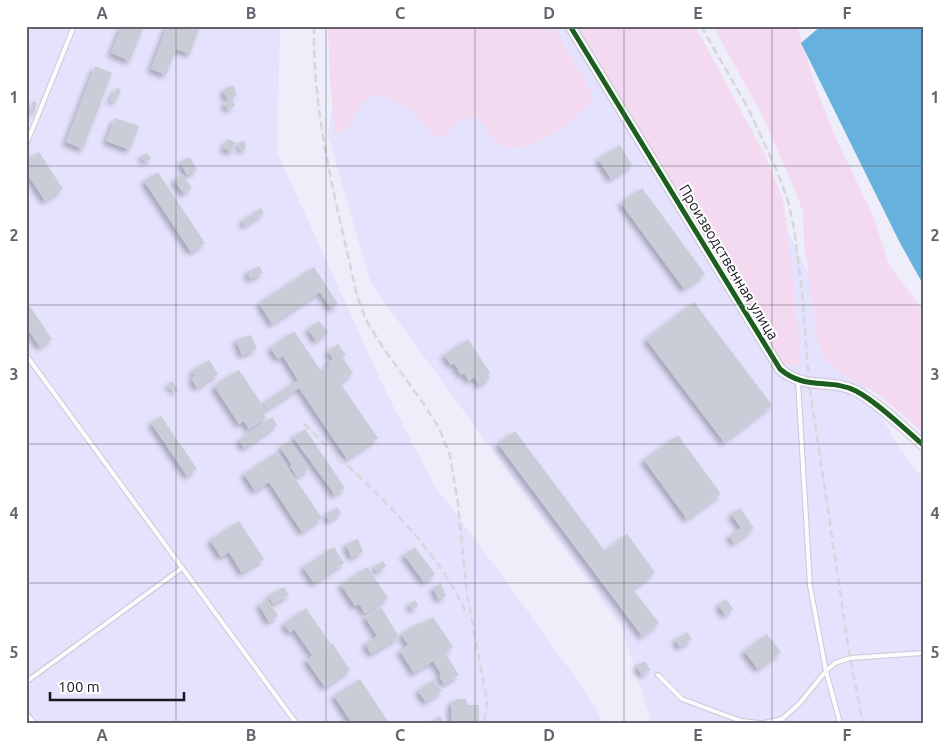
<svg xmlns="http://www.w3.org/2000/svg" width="949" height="749" font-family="Ubuntu,sans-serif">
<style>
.built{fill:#e4e2fc}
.green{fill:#f4daf1}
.water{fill:#66b1dd}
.building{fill:#cacdd7;filter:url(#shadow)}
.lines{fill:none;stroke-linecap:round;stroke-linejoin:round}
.lane-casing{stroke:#cac9d4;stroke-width:6}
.secondary-casing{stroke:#cac9d4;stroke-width:12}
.lane{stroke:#fcfcfe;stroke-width:4}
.secondary{stroke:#f2f0f5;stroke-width:10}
.rail{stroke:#d6d6db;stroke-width:2.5;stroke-dasharray:8 4;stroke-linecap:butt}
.cycleway-casing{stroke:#fff;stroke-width:8}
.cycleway{stroke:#1b5e20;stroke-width:5}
.grid{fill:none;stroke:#63626d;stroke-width:1;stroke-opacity:0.55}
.labels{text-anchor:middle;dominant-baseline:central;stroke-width:4;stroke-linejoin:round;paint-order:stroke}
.street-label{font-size:15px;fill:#181721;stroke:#fff}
.neatline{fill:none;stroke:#63626d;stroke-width:2}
.grid-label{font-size:16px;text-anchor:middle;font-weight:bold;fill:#63626d}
</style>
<defs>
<filter id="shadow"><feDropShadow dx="-3.5" dy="3.5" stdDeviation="2.5" flood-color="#0004"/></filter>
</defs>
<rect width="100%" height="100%" fill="#eeedfa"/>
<path class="built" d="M 26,26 L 280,26 L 277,152 L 387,394 L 434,485 L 500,573 L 582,687 L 604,723 L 26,723 Z
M 346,26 L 686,26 L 856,370 L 899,448 L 923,479 L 923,723 L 648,723 L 650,717 L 621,626 L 371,284 L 328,135 Z"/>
<path class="green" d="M 328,26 L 554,26 L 592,94 L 592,102 C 572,120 529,160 500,144 C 491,140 488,128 480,121 C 477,119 473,117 470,116 L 456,124 L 447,136 L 437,137 L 430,132 L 414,112 L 379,94 C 349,103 359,125 339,134 L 335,130 L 330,81 Z
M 577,26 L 695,26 L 766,157 L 783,200 L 790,252 L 800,352 L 799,363 L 794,366 L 785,365 L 776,356 Z
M 713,26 L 797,26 L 817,91 L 837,141 L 873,215 L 889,265 L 923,310 L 923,433 L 882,397 L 839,371 L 827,362 L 820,349 L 817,337 L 804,243 L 803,212 L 794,188 L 762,115 Z"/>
<path class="water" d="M 821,26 L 923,26 L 923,284 L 900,243 L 801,43 Z"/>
<path class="building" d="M 122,26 L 144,26 L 130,61 L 111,53 Z
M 167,26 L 200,26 L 190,54 L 176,49 L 166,75 L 151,69 Z
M 95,66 L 112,73 L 83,149 L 66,142 Z
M 233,85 L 237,95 L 227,99 L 223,90 Z
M 117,88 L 121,90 L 115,102 L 110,100 Z
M 231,99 L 235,105 L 228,110 L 224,104 Z
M 33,101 L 37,103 L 34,113 L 30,112 Z
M 115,118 L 139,126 L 130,150 L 106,141 Z
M 228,139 L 236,143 L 231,152 L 223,148 Z
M 245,141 L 246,149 L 240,150 L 239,142 Z
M 620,145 L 632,165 L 611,179 L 598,159 Z
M 39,152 L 63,189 L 45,201 L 26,172 L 26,160 Z
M 147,153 L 151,159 L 146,162 L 141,156 Z
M 190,157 L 197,170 L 187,175 L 180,162 Z
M 158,172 L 205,243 L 191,252 L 144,181 Z
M 182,174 L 192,188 L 184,194 L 174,180 Z
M 642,188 L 705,274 L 684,289 L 621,203 Z
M 261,208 L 264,213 L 245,226 L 242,221 Z
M 259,266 L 263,273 L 250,279 L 247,272 Z
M 314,267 L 338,304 L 331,309 L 320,292 L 272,324 L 259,303 Z
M 694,302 L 772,405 L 724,442 L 646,339 Z
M 29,305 L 52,339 L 40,347 L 26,327 L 26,306 Z
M 319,321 L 328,332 L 316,341 L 308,329 Z
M 294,331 L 321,371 L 330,365 L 328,362 L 333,359 L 328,351 L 338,344 L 346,355 L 342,357 L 353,373 L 340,383 L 378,438 L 347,459 L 299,388 L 267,409 L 263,403 L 298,380 L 283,356 L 278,359 L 270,348 Z
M 251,335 L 257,349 L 242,355 L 236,340 Z
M 468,339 L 490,373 L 488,375 L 490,378 L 479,385 L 474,377 L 469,381 L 464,373 L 461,375 L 454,363 L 451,365 L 444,355 Z
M 209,360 L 218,374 L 197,388 L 191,378 L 195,376 L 192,371 Z
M 239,370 L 267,412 L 264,414 L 266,418 L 249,429 L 244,421 L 239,424 L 214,386 Z
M 172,381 L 178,390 L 175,392 L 168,384 Z
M 161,416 L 197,469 L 187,476 L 151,423 Z
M 272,417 L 277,425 L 244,448 L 239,440 Z
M 305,429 L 345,488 L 335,495 L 293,437 Z
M 515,431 L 605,551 L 627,534 L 655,572 L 633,589 L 659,623 L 642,636 L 498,444 Z
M 678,435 L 721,494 L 687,519 L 644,460 Z
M 290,441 L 309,469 L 297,477 L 290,466 L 292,465 L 280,447 Z
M 277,452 L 322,518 L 302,532 L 269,482 L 255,491 L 244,474 Z
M 337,507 L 341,513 L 329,521 L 326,515 Z
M 740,508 L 754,528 L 734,543 L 729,536 L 741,528 L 731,514 Z
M 239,521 L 264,559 L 242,573 L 229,552 L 221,557 L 210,540 Z
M 358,539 L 363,552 L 351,557 L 346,544 Z
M 334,547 L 344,563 L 314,583 L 303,567 Z
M 415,547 L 435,574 L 424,582 L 404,555 Z
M 383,561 L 386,566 L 377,572 L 374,567 Z
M 367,567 L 388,598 L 365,613 L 359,604 L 355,606 L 341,585 Z
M 441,584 L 446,596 L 438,599 L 433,587 Z
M 284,587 L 289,595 L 273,604 L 268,596 Z
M 267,599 L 278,616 L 269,622 L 259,605 Z
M 726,599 L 733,609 L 725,615 L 718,605 Z
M 415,600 L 418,606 L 412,610 L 409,604 Z
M 381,607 L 399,637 L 371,654 L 365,644 L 377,636 L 365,617 Z
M 306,608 L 330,643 L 312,655 L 294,629 L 290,633 L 284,624 Z
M 433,617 L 453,647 L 445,653 L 459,675 L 444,684 L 439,676 L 441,674 L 433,661 L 414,673 L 400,651 L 408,645 L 401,634 L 420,622 L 422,624 Z
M 687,632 L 692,639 L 680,647 L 675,640 Z
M 767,634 L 781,652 L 758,669 L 744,651 Z
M 332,643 L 350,670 L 325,687 L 306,660 Z
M 645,661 L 650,670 L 642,675 L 636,666 Z
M 360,679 L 389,723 L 352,723 L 334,696 Z
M 433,680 L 442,691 L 426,702 L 418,691 Z
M 459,699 L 466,699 L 468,705 L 479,705 L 479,723 L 451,723 L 451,702 Z
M 440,716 L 444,723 L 430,723 Z"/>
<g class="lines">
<g class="lane-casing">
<path id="lane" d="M 26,145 L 74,26
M 26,355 L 296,723
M 798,381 L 810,586 L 826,671 L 840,723
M 658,675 L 682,699 L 741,721 L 760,723
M 26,682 L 182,568
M 26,713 L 34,723
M 764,723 L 782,719 L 799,704 L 826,671 L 835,663 L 850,658 L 923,653"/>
</g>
<g class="secondary-casing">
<path id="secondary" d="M 570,26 L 780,369 C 805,391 831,378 856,391 C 877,402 905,429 923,445"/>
</g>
<use href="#lane" class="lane"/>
<use href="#secondary" class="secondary"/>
<path class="rail" d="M 314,26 C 312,117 338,208 357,296 L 366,320 L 382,346 L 423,403 L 439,428 L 450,455 L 458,504 L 467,594 L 487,701 L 484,723
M 701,26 L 748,108 L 777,171 L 788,201 L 794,228 L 802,291 L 809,383 L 850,658 L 863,723
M 304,424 C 361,479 435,541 467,615"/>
<g class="cycleway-casing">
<path id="cycleway" d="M 570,26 L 780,369 C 805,391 831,378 856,391 C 877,402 905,429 923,445"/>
</g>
<use href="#cycleway" class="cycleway"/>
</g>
<path class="grid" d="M 176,26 L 176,723M 326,26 L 326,723M 475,26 L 475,723M 624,26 L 624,723M 772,26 L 772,723M 26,166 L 923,166M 26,305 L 923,305M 26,444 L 923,444M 26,583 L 923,583"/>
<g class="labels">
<g class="street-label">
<text transform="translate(729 262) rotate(59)">Производственная улица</text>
</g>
</g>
<rect width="949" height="749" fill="none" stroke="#ffffff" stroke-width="55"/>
<path d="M50 692v8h134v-8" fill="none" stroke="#181721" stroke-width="2.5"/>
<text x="58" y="692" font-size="15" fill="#181721" stroke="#ffffff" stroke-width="4" paint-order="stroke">100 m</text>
<rect x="28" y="28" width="894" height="694" class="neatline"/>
<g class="grid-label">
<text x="102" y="19">A</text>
<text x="251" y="19">B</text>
<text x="400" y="19">C</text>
<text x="549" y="19">D</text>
<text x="698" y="19">E</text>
<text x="847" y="19">F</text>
<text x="14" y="103">1</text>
<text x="935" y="103">1</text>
<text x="14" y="241">2</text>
<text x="935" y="241">2</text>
<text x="14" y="380">3</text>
<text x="935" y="380">3</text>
<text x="14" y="519">4</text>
<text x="935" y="519">4</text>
<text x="14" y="658">5</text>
<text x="935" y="658">5</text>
<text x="102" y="741">A</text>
<text x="251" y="741">B</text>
<text x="400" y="741">C</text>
<text x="549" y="741">D</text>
<text x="698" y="741">E</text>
<text x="847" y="741">F</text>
</g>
</svg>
